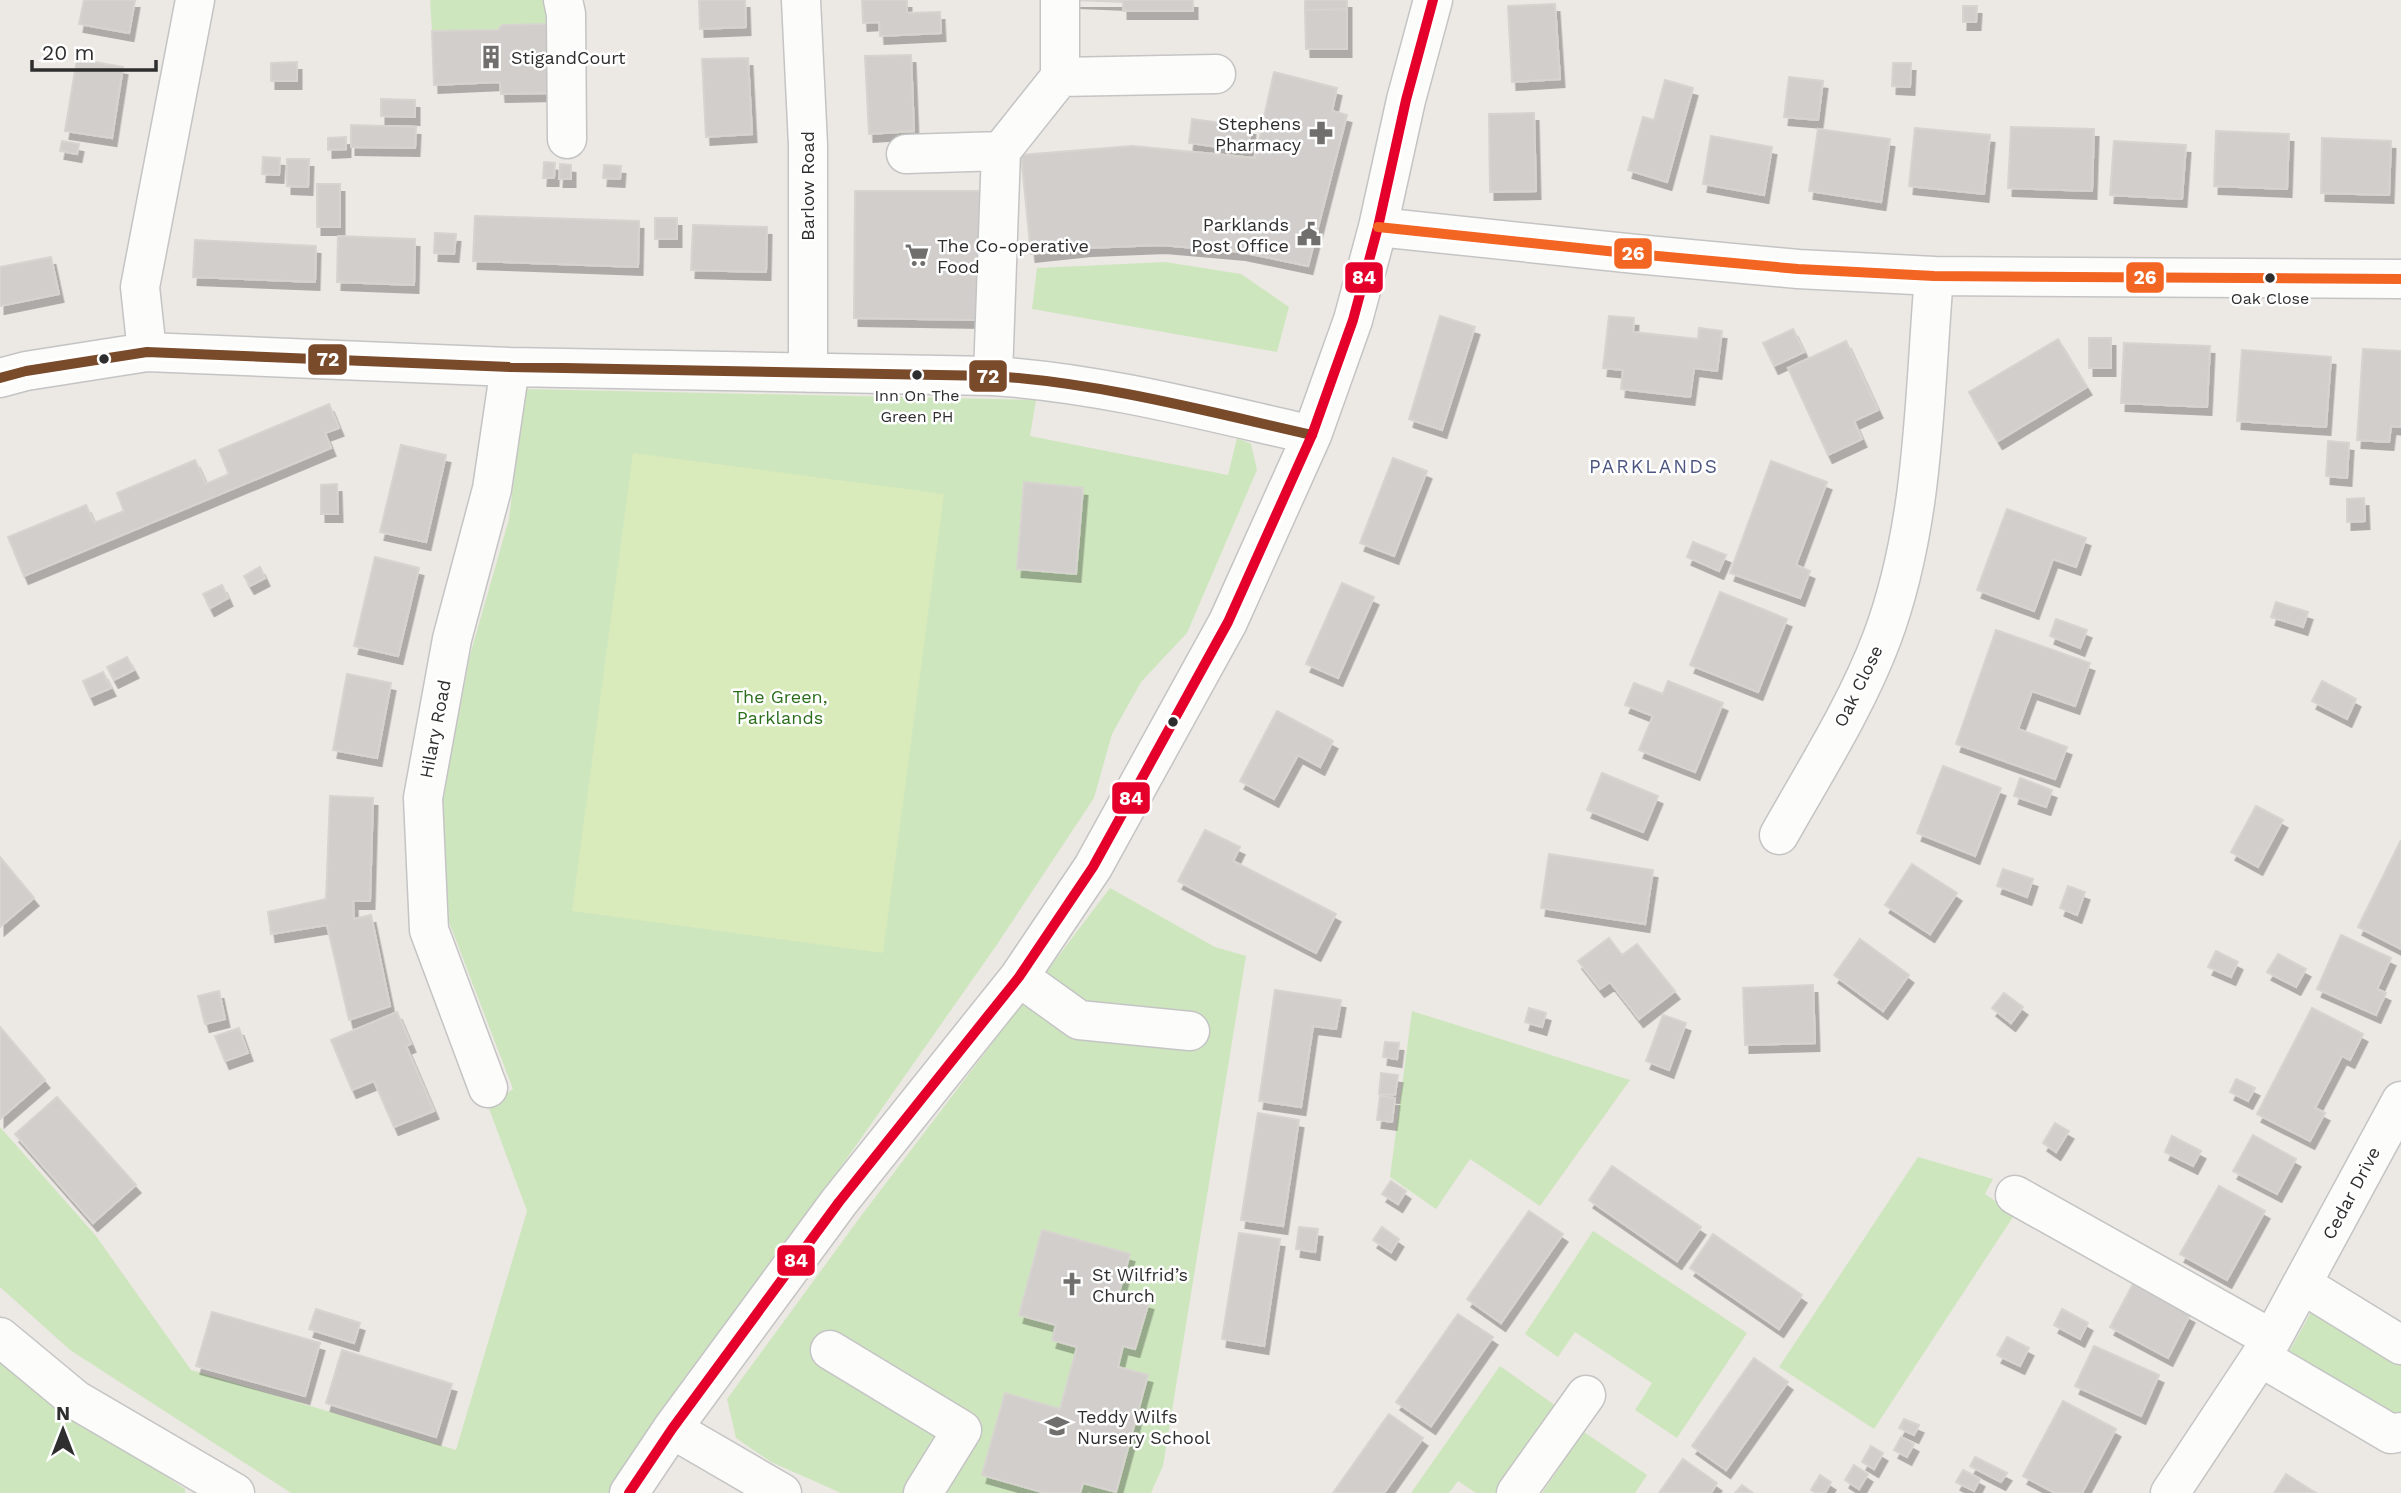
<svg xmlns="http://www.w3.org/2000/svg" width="2401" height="1493" font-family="'Work Sans',sans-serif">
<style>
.green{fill:#cee6be}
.pitch{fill:#d9eabb}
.building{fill:#d1cecb;stroke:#d7d4d0;stroke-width:2;filter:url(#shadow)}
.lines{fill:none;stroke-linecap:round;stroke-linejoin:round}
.minor-casing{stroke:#c5c4c5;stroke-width:41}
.minor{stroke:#fcfcfb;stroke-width:38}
.bus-1-casing{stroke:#fff;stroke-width:16}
.bus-2-casing{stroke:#fff;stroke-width:16}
.bus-3-casing{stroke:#fff;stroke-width:16}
.bus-1{stroke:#7a4b2a;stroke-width:10}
.bus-2{stroke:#e4002b;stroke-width:10}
.bus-3{stroke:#f26522;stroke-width:10}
.bus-dot{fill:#2e2e2e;stroke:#fff;stroke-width:2.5}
.labels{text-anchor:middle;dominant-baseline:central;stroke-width:5;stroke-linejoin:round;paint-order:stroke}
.bus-label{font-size:16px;fill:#2e2e2e;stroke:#fff}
.poi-label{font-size:18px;fill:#2e2e2e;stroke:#fff;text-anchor:start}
.street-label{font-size:18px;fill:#2e2e2e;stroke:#fff}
.park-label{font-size:18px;fill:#2c6e1b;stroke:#fff}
.neighbourhood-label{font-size:19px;letter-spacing:2px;fill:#4d5680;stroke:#fff}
.line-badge{stroke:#fff;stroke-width:2.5}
.badge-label{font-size:19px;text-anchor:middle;font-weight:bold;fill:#fff}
</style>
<defs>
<filter id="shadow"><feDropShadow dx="4.5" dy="8" stdDeviation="0" flood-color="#0004"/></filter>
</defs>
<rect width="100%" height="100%" fill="#ece8e4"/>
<path class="green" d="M 430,0 L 546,0 L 548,24 L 502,25 L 498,30 L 432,31 Z
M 1165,262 L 1241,274 L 1289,307 L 1277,352 L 1032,309 L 1037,268 Z
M 525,389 L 1036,400 L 1030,436 L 1228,475 L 1237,438 L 1251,444 L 1257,470 L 1187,633 L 1141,682 L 1112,734 L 1094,798 L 996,946 L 612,1493 L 291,1493 L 70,1350 L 0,1287 L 0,1127 L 96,1236 L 191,1370 L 456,1450 L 527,1211 L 488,1106 L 513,1089 L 449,922 L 443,799 L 470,655 L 509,519 Z
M 1110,888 L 1215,947 L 1246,956 L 1163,1466 L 1151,1493 L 841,1493 L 771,1462 L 736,1438 L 727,1399 L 861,1216 Z
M 1412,1011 L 1630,1080 L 1540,1206 L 1470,1159 L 1436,1209 L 1390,1177 Z
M 1918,1157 L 1993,1179 L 1985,1194 L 2015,1214 L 1874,1429 L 1779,1367 Z
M 1593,1231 L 1747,1333 L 1677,1438 L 1635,1410 L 1652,1383 L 1575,1332 L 1558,1357 L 1525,1334 Z
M 2314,1307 L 2401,1359 L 2401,1419 L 2286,1357 Z
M 0,1360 L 76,1417 L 185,1489 L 185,1493 L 0,1493 Z
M 1500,1366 L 1563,1411 L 1505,1493 L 1476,1493 L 1458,1481 L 1449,1493 L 1411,1493 Z
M 1584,1432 L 1647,1475 L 1635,1493 L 1542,1493 Z"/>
<path class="pitch" d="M 633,453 L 944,494 L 883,953 L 572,911 Z"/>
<path class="building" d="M 84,0 L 135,0 L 129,33 L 79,24 Z
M 699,0 L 745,0 L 746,27 L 700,29 Z
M 862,0 L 907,0 L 907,13 L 940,12 L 941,33 L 880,36 L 879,22 L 863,23 Z
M 1074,0 L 1193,0 L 1193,11 L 1123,11 L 1123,2 Z
M 1305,0 L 1347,0 L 1347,9 L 1305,10 Z
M 1555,4 L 1560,79 L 1512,82 L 1508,6 Z
M 1963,6 L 1977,6 L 1976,22 L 1963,22 Z
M 1347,9 L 1347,49 L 1306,49 L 1305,10 Z
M 548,24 L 550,93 L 501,94 L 500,82 L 434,85 L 432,31 L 498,30 L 502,25 Z
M 911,55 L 914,131 L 869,134 L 865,56 Z
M 748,58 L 752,134 L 706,137 L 702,59 Z
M 77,59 L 123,67 L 112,138 L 65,131 Z
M 297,62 L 297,81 L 271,81 L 271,63 Z
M 1893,63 L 1911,63 L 1910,87 L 1892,86 Z
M 1274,72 L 1337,88 L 1332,111 L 1347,115 L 1308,266 L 1241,252 L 1161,245 L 1087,248 L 1031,254 L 1021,155 L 1132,146 L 1255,158 Z
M 1789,77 L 1823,81 L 1818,120 L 1784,117 Z
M 1665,80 L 1693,88 L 1667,182 L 1628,170 L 1643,117 L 1654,120 Z
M 381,99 L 415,100 L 415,117 L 381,116 Z
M 1534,113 L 1536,191 L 1490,192 L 1489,114 Z
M 1192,119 L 1251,127 L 1248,151 L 1189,143 Z
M 351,125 L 416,127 L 415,148 L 351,147 Z
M 2011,127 L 2094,129 L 2092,191 L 2008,188 Z
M 1915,128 L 1990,135 L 1984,194 L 1909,186 Z
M 1818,129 L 1890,139 L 1881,202 L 1809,191 Z
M 2216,131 L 2289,134 L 2287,189 L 2214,186 Z
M 1711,136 L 1772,147 L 1764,195 L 1703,184 Z
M 346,137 L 346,149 L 328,150 L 328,138 Z
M 2322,138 L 2391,141 L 2389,195 L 2321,193 Z
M 62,141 L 79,144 L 77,154 L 60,151 Z
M 2114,141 L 2186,145 L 2182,199 L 2110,195 Z
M 263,157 L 280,158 L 279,175 L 262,174 Z
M 287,159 L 309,159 L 308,187 L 287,186 Z
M 544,162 L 555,163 L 554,178 L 543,178 Z
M 560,164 L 571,165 L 571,179 L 559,179 Z
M 604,165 L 621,166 L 620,179 L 603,178 Z
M 317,184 L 340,184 L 340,227 L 317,227 Z
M 855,191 L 980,191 L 978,320 L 854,318 Z
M 475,216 L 639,221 L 638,267 L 473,261 Z
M 655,218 L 677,218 L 677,239 L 655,239 Z
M 693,225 L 767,227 L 766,272 L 691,270 Z
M 435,233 L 456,234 L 454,254 L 434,253 Z
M 338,236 L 415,239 L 414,285 L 337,282 Z
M 195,240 L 316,246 L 315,282 L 193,277 Z
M 51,257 L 59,294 L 0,306 L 0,267 Z
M 1440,316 L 1475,327 L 1442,430 L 1409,419 Z
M 1609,316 L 1634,318 L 1633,332 L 1698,339 L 1699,328 L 1722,331 L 1717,371 L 1694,368 L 1690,397 L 1621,389 L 1623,370 L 1603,368 Z
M 1793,329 L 1804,352 L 1774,366 L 1763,343 Z
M 2089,338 L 2111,338 L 2111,368 L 2089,368 Z
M 2058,339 L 2087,387 L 1998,441 L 1969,392 Z
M 1846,341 L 1878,410 L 1854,421 L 1862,439 L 1828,455 L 1788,368 Z
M 2124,343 L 2210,346 L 2207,407 L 2121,403 Z
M 2363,349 L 2401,351 L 2401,427 L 2391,426 L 2389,442 L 2357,440 Z
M 2242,350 L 2331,357 L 2326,427 L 2237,421 Z
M 329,404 L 339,428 L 325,433 L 331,448 L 24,576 L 8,537 L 86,505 L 94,523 L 124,511 L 117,493 L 195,460 L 206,484 L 229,474 L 219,450 Z
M 2328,441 L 2349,443 L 2347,478 L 2326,476 Z
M 401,445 L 446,455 L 426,542 L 380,532 Z
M 1393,458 L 1427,471 L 1394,556 L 1360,543 Z
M 1771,461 L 1827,482 L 1796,565 L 1810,571 L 1800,598 L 1730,573 Z
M 1024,482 L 1083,488 L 1076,574 L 1017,569 Z
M 337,484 L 338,514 L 321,514 L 321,485 Z
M 2364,498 L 2365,521 L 2347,522 L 2347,499 Z
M 2007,509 L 2086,538 L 2076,567 L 2053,559 L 2034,611 L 1977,590 Z
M 1693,542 L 1726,555 L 1719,571 L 1687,557 Z
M 375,557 L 419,568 L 398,656 L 354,646 Z
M 260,567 L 265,578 L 250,586 L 244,576 Z
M 1342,583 L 1374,597 L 1338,678 L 1306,664 Z
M 222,585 L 228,598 L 210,608 L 203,594 Z
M 1720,592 L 1787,619 L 1758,692 L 1690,665 Z
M 2276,602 L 2308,612 L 2303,627 L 2271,617 Z
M 2056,619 L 2087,630 L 2080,648 L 2050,636 Z
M 1996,630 L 2090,663 L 2075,706 L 2032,691 L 2018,729 L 2067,747 L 2055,779 L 1956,744 Z
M 127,657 L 134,670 L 114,680 L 107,667 Z
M 103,672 L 111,688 L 90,697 L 83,681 Z
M 347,674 L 391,683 L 377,758 L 333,750 Z
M 1668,681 L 1723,703 L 1695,772 L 1639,750 L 1653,716 L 1625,705 L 1634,683 L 1663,694 Z
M 2322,681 L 2356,699 L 2347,719 L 2312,701 Z
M 1277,711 L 1333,741 L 1320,767 L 1298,755 L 1274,799 L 1240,781 Z
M 1943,766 L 2001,788 L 1975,856 L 1917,833 Z
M 1602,773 L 1658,796 L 1643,832 L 1587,810 Z
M 2020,778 L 2052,790 L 2046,807 L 2014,796 Z
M 330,796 L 373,798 L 370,901 L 353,901 L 354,919 L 371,915 L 390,1006 L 349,1020 L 327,925 L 271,934 L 268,912 L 326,899 Z
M 2256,806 L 2283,820 L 2258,867 L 2231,852 Z
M 1205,830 L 1240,847 L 1233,861 L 1336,914 L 1316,953 L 1178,881 Z
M 2401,840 L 2401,949 L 2358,927 Z
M 1549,854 L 1653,870 L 1645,924 L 1541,908 Z
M 0,857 L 34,898 L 0,927 Z
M 1912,864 L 1957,893 L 1930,934 L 1885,905 Z
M 2003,869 L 2033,879 L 2027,897 L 1997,886 Z
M 2068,886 L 2085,892 L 2077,915 L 2060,908 Z
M 2341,935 L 2391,958 L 2377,989 L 2386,993 L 2376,1015 L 2317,989 Z
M 1609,938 L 1622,955 L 1637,944 L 1675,991 L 1639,1019 L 1610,982 L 1600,989 L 1578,961 Z
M 1860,939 L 1909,975 L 1883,1011 L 1834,975 Z
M 2216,951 L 2238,962 L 2231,977 L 2208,967 Z
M 2278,954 L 2306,969 L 2296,987 L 2267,972 Z
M 1813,985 L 1815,1043 L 1745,1045 L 1743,988 Z
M 1275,990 L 1341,1000 L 1336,1029 L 1313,1026 L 1301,1107 L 1259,1101 Z
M 219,991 L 225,1019 L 205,1024 L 198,996 Z
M 2004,993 L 2023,1007 L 2011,1023 L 1992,1008 Z
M 1529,1008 L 1546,1013 L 1542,1027 L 1525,1022 Z
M 2312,1008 L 2363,1034 L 2350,1060 L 2342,1056 L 2315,1108 L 2325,1113 L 2310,1141 L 2257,1114 Z
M 397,1012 L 411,1044 L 406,1046 L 434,1111 L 394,1127 L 374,1081 L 352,1090 L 331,1040 Z
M 1663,1015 L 1686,1023 L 1669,1070 L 1646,1061 Z
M 0,1027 L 45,1080 L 0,1119 Z
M 239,1028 L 248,1053 L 225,1061 L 215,1036 Z
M 1385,1042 L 1399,1043 L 1397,1059 L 1383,1057 Z
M 1381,1073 L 1398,1075 L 1395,1095 L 1379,1094 Z
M 2236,1079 L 2255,1088 L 2248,1101 L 2230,1092 Z
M 1380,1096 L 1395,1098 L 1392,1122 L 1377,1120 Z
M 57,1097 L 136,1185 L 93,1223 L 15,1134 Z
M 1258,1113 L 1299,1120 L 1283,1226 L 1241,1220 Z
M 2055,1123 L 2069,1131 L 2056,1152 L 2043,1143 Z
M 2253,1135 L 2296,1159 L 2277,1194 L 2233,1171 Z
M 2172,1136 L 2201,1151 L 2193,1166 L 2165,1152 Z
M 1612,1166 L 1701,1227 L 1677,1261 L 1589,1200 Z
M 1391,1181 L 1406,1191 L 1398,1204 L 1382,1194 Z
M 2219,1186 L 2265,1211 L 2227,1280 L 2180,1254 Z
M 1529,1211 L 1563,1234 L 1501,1323 L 1467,1299 Z
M 1299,1227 L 1318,1229 L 1315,1252 L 1296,1249 Z
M 1382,1227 L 1399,1239 L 1391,1252 L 1373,1240 Z
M 1042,1230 L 1130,1254 L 1119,1293 L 1149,1302 L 1135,1349 L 1123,1346 L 1118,1367 L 1148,1375 L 1116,1492 L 1083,1483 L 1080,1493 L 1045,1493 L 982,1475 L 1005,1393 L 1060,1409 L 1077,1347 L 1052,1340 L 1056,1325 L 1019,1315 Z
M 1239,1233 L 1280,1239 L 1264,1346 L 1222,1339 Z
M 1713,1234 L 1802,1295 L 1779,1329 L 1690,1268 Z
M 2133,1284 L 2190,1315 L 2168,1358 L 2110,1327 Z
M 316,1309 L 360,1323 L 354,1343 L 309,1329 Z
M 2062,1309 L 2088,1323 L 2080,1339 L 2054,1325 Z
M 212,1312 L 320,1343 L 305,1396 L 196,1366 Z
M 1458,1314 L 1493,1337 L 1431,1426 L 1396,1402 Z
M 2007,1337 L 2029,1348 L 2020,1366 L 1997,1355 Z
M 2094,1346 L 2159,1375 L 2141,1416 L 2075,1386 Z
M 342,1350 L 452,1384 L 436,1437 L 326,1403 Z
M 1754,1358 L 1788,1382 L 1726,1470 L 1692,1446 Z
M 2063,1401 L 2116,1429 L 2082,1493 L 2055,1493 L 2023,1476 Z
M 1389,1414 L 1423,1438 L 1384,1493 L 1333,1493 Z
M 1904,1419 L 1919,1425 L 1914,1435 L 1899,1428 Z
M 1901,1437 L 1914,1444 L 1907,1457 L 1894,1450 Z
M 1871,1446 L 1883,1453 L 1874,1469 L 1862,1462 Z
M 1975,1457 L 2007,1473 L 2001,1482 L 1970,1466 Z
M 1683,1459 L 1717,1483 L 1711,1493 L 1659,1493 Z
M 1854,1465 L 1868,1474 L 1859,1489 L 1845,1480 Z
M 1963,1470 L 1980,1479 L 1974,1491 L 1956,1482 Z
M 2286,1474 L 2316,1493 L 2274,1493 Z
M 1820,1475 L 1831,1482 L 1825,1493 L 1816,1493 L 1811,1490 Z
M 1742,1485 L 1753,1493 L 1735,1493 Z"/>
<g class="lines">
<g class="minor-casing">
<path id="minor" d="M 563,0 L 566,14 L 567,139
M 801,0 L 808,145 L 808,373
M 1060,0 L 1060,77
M 906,154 L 1001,151
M 1378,227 L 1636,254 L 1798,269 L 1934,276 L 2401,279
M 147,352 L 140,287 L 195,0
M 993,376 L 1001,151 L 1060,77 L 1216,74
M 0,378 L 26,371 L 147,352 L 510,367 L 993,376 C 1101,383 1206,411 1312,435
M 1779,835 C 1815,771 1856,707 1882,638 C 1925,523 1924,397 1934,276
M 1019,977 L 1079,1020 L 1190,1031
M 488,1088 L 429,930 L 423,798 L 452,639 L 492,489 L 510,367
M 2015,1195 L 2272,1339
M 2302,1284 L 2401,1345
M 0,1337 L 76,1400 L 235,1493
M 830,1350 L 962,1430 L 923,1493
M 2260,1357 L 2391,1434 L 2401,1432
M 672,1429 L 782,1493
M 629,1493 L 672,1429 L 839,1202 L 1019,977 L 1093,867 L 1228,622 L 1312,435 L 1353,320 L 1378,227 L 1406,100 L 1433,0
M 1516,1493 L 1586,1395
M 2170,1493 L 2272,1339 L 2401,1101"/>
</g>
<use href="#minor" class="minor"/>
<g class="bus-1-casing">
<path id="bus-1" d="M 0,378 L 26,371 L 147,352 L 510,367 L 993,376 C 1101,383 1206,411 1312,435"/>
</g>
<g class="bus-2-casing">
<path id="bus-2" d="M 629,1493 L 672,1429 L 839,1202 L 1019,977 L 1093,867 L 1228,622 L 1312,435 L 1353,320 L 1378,227 L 1406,100 L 1433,0"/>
</g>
<g class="bus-3-casing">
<path id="bus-3" d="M 1378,227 L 1636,254 L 1798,269 L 1934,276 L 2401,279"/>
</g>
<use href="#bus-1" class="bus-1"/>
<use href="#bus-2" class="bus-2"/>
<use href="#bus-3" class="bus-3"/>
</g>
<defs>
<g id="building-bare" transform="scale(1.89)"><path d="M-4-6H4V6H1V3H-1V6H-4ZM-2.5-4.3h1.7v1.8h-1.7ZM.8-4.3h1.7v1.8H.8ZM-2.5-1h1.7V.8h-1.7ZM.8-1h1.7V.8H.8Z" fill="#706f6e" stroke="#fff" stroke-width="2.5" paint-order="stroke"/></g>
<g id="pharmacy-bare" transform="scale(1.89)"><path d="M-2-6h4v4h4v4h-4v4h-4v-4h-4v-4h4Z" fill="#706f6e" stroke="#fff" stroke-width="2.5" paint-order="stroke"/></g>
<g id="civic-bare" transform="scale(1.89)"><path d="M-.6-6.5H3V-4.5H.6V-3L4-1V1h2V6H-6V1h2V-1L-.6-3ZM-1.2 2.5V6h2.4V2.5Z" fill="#706f6e" stroke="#fff" stroke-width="2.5" paint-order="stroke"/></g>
<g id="supermarket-bare" transform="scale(1.89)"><path d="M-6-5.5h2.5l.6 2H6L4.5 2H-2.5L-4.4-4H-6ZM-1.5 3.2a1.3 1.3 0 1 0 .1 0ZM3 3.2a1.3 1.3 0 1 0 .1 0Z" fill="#706f6e" stroke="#fff" stroke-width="2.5" paint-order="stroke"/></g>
<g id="church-bare" transform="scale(1.89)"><path d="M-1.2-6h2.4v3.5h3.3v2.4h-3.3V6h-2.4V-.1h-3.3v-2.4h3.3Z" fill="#706f6e" stroke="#fff" stroke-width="2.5" paint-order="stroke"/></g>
<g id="school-bare" transform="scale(1.89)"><path d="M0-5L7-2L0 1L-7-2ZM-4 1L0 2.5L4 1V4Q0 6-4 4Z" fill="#706f6e" stroke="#fff" stroke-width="2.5" paint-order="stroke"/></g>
</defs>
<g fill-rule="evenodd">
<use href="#building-bare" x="491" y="57"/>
<use href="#pharmacy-bare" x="1321" y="133"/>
<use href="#civic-bare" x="1309" y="234"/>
<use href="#supermarket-bare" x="917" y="255"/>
<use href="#church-bare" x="1072" y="1284"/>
<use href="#school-bare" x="1057" y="1426"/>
</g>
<g class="bus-dot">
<circle cx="2270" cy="278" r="6"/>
<circle cx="104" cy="359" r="6"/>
<circle cx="917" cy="375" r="6"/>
<circle cx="1173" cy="722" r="6"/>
</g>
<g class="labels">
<g class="bus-label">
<text x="2270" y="298">Oak Close</text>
<text x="917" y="395">Inn On The<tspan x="917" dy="21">Green PH</tspan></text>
</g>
<g class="poi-label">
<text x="511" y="57">StigandCourt</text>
<text x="1301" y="123" text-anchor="end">Stephens<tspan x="1301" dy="21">Pharmacy</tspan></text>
<text x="1289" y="224" text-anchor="end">Parklands<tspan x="1289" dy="21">Post Office</tspan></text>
<text x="937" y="245">The Co-operative<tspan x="937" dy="21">Food</tspan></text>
<text x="1092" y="1274">St Wilfrid’s<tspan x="1092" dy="21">Church</tspan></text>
<text x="1077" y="1416">Teddy Wilfs<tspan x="1077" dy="21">Nursery School</tspan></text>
</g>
<g class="street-label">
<text transform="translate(807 186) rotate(-90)">Barlow Road</text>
<text transform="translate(1858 686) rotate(-64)">Oak Close</text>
<text transform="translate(435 729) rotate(-79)">Hilary Road</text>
<text transform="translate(2351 1193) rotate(-62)">Cedar Drive</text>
</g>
<g class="park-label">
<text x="780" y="696">The Green,<tspan x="780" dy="21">Parklands</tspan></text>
</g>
<g class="neighbourhood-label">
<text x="1654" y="466">PARKLANDS</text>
</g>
</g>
<g class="line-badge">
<rect x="1613" y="237" width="40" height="33" rx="7" fill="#f26522"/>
<rect x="2125" y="261" width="40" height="33" rx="7" fill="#f26522"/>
<rect x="1344" y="261" width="40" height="33" rx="7" fill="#e4002b"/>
<rect x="307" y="343" width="41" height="33" rx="7" fill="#7a4b2a"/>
<rect x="968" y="359" width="40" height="34" rx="7" fill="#7a4b2a"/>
<rect x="1111" y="781" width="40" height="34" rx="7" fill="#e4002b"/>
<rect x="776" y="1244" width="40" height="33" rx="7" fill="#e4002b"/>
</g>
<g class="badge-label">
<text x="1633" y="260">26</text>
<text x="2145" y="284">26</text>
<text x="1364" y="284">84</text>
<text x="328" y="366">72</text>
<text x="988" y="383">72</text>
<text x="1131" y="805">84</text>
<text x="796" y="1267">84</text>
</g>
<g transform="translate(63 1430)" stroke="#ffffff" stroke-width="5" paint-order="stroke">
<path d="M0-5L12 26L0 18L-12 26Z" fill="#2e2e2e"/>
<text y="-10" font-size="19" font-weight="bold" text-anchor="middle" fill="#2e2e2e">N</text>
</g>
<path d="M32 60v10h124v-10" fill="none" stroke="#2e2e2e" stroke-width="3.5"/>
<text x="42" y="60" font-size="21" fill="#2e2e2e" stroke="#ffffff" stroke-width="5" paint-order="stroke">20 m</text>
</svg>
